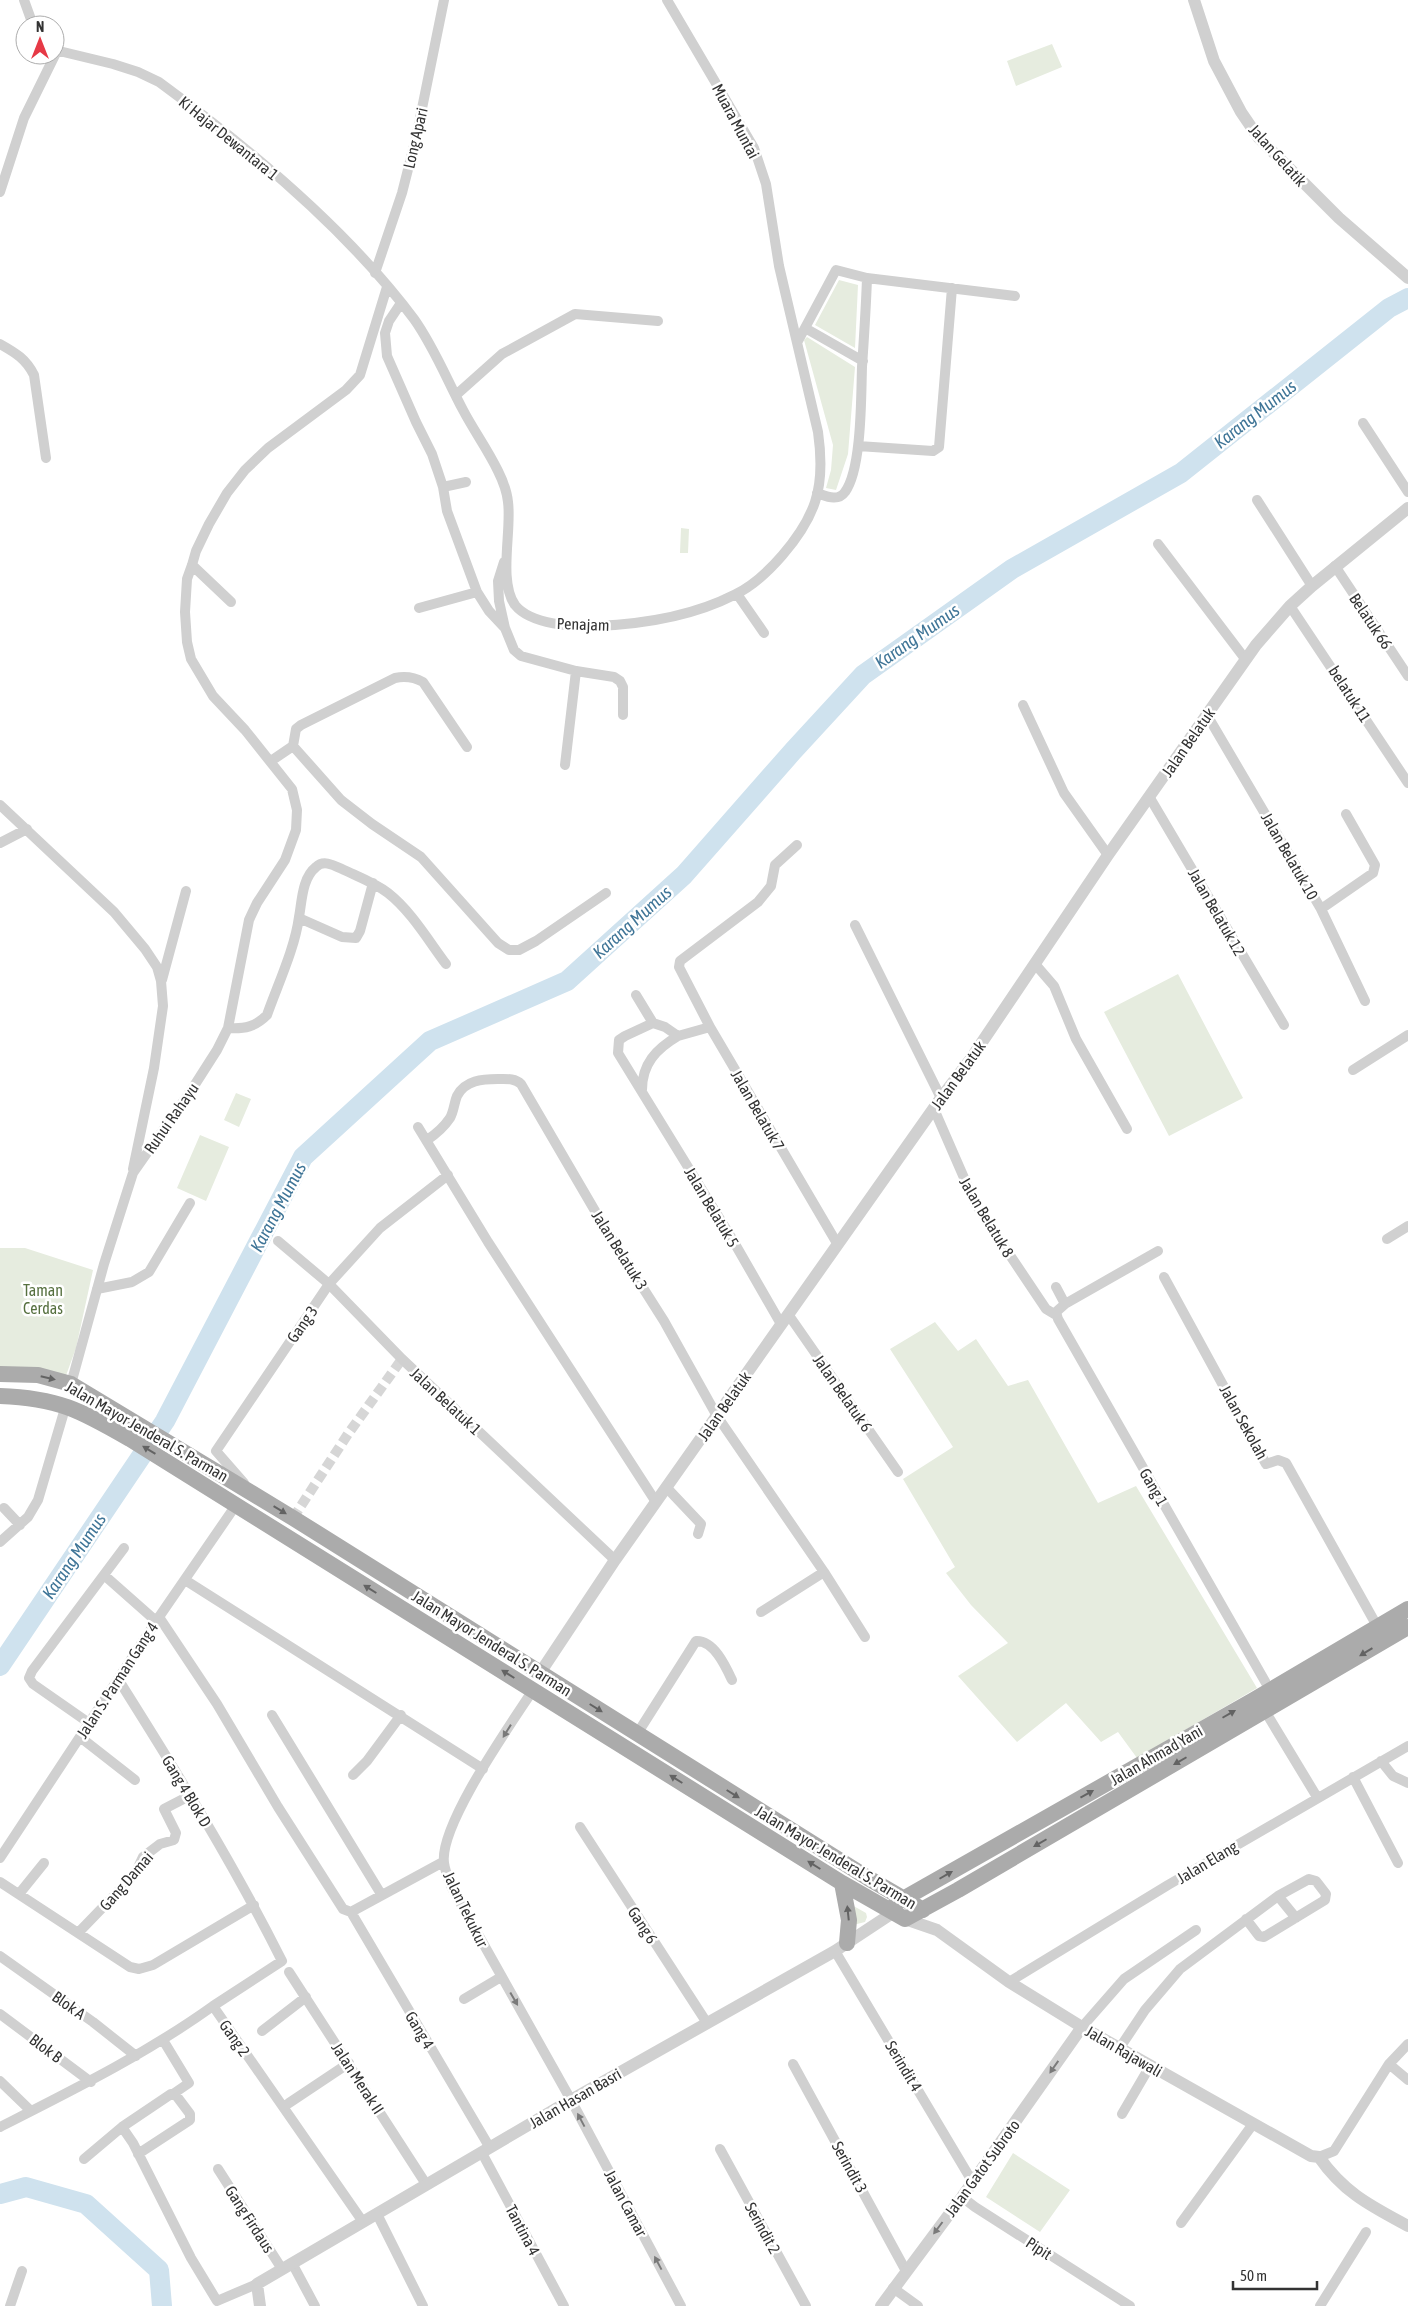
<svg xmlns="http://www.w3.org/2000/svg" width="1408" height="2306" font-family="'Asap Condensed',sans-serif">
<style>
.green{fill:#e6ecdf}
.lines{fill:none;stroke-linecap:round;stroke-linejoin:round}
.river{stroke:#cfe2ee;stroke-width:20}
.minor-tunnel{stroke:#d6d6d6;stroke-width:10;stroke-dasharray:10 5;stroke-linecap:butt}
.minor{stroke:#d0d0d0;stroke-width:10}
.tertiary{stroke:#d0d0d0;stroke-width:12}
.primary{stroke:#ababab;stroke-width:16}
.oneway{fill:#636363}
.oneway2{fill:#7a7a7a}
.labels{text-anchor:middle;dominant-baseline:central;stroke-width:5;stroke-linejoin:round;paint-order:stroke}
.street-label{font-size:16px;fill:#333;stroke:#fff}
.park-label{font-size:16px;fill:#56703f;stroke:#fff}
.water-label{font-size:18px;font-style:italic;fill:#3f7597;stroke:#fff}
</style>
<rect width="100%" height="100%" fill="#fff"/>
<path class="green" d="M 1052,44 L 1062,67 L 1016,86 L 1007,61 Z
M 839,280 L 858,285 L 855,348 L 815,325 Z
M 807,337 L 855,367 L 848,454 L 836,490 L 826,488 L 831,470 L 833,445 L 804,340 Z
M 681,528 L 689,529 L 688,553 L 680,553 Z
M 1178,974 L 1243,1098 L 1169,1136 L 1104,1012 Z
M 236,1093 L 251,1099 L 239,1127 L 224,1120 Z
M 200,1135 L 229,1147 L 206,1201 L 177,1188 Z
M 0,1248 L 25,1248 L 93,1270 L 76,1348 L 64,1381 L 0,1375 Z
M 935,1322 L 958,1351 L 976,1339 L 1008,1386 L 1028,1380 L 1098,1503 L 1136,1486 L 1257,1688 L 1137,1758 L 1118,1732 L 1101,1742 L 1066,1703 L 1017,1742 L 958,1676 L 1008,1643 L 971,1605 L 946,1573 L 955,1567 L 903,1479 L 953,1447 L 890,1349 Z
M 850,1904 L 866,1913 L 867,1917 L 865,1922 L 853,1925 Z
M 1013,2153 L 1070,2190 L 1040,2232 L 986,2197 Z"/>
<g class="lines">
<path class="river" d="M 0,1666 L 165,1421 L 303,1157 L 430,1041 L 567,981 L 684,875 L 793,751 L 863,675 L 1012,569 L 1181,473 L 1389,308 L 1408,298
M 0,2194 L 26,2187 L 86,2204 L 159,2270 L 162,2306"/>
<path class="minor-tunnel" d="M 293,1518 L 348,1434 L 402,1359"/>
<path class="minor" d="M 24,0 L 33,25
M 55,50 L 113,64 L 138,72 L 159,82 C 249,148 347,229 414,319 C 434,347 447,380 463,410 C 474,431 488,450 498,471 C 503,481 507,492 508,502 C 512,530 498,581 515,605 C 531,625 574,627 597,626 C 643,624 693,616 734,595 C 766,580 804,535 815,502 C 822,481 821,453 818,432 L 779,266 L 766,184 L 754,148 L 667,0
M 0,192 L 24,118 L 55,55
M 375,273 L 402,193 L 416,138 L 444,0
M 401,303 L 389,321 L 385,333 L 387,356 L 416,422 L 432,454 L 443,487 L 447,511 L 477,592 L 419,608
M 805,328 L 863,361
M 798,341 L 836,270 L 867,278 L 1015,296
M 0,344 C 16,353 26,359 34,375 L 46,458
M 456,395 L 502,354 L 575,314 L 658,321
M 1363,423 L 1408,492
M 858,446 L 933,451 L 939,447 L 952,288
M 443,487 L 466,482
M 817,493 C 826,496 838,502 845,492 C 862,469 861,396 862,367 C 864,337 866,308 867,278
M 1257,500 L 1312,586
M 1158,544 L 1246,660
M 504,562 L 498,581 L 499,601 L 505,628 L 514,650 L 521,656 L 576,671 L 614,677 L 620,681 L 623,687 L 623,715
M 192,565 L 231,602
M 1335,566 L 1408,676
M 477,592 L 489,611 L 504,627
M 737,594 L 764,633
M 1290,606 L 1408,783
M 1023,705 L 1064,793 L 1108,855
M 1207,715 L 1321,909 L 1365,1001
M 293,746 L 341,800 L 372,824 L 421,857 L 498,943 L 509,950 L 519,950 L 536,941 L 606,893
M 271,761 L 293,746 L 296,729 L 301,725 L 395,678 C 405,676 414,677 423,682 L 467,747
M 565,765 L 576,671
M 1150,798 L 1284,1025
M 0,805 L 114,912 L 145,949 L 157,967 L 161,981 L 163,1006 L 154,1068 L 133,1169
M 0,843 L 27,829
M 797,845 L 775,865 L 771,886 L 758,902 L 680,961 L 679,967 L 710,1027 L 838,1245
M 1321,909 L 1373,873 L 1375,865 L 1346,814
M 299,918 L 342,937 L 356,938 L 360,931 L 373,883
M 855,925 L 941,1098
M 1035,964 L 1054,986 L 1076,1039 L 1127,1129
M 162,980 L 186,891
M 636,995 L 653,1023
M 710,1027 L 678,1036 L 665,1027 L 653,1023 L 625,1036 L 619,1040 L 618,1053 L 731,1237 L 781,1324
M 228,1028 C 245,1029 255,1027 267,1015 C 278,984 295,948 299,917 C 302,901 302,878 316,867 C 324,859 335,866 344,870 C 359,877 375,883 388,893 C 411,911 428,940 446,964
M 1353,1070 L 1408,1035
M 642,1090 C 642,1064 656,1049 678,1036
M 934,1109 L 975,1203 L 1046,1309 L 1056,1315
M 418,1127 L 488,1242 L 656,1502
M 427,1140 C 436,1134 444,1127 450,1118 C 454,1111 454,1103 457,1096 C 465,1080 483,1079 498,1079 C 506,1079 515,1078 521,1084 L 605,1228 L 664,1321 L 717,1416 L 824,1572 L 865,1637
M 1387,1239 L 1408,1226
M 278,1241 L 329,1284 L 402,1359 L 615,1560
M 1164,1277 L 1266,1464 L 1278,1460 L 1286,1463 L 1377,1626
M 1056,1287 L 1065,1304 L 1056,1312 L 1058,1319 L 1270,1690
M 97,1289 L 132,1282 L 149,1272 L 190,1203
M 1065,1304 L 1158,1251
M 788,1314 L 898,1472
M 71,1384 L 104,1264 L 133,1173 L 194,1086 L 217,1050 L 228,1028 L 249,920 L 257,903 L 285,860 L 296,830 L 297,810 L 292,789 L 245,730 L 213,696 L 191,659 L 187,642 L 185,612 L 187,579 L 192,565 L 196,551 L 209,524 L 227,493 L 245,470 L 268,448 L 346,390 L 360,375 L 387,287
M 244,1483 L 216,1451 L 329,1284 L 380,1228 L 448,1175
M 666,1487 L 701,1524 L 698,1534
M 4,1508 L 20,1525
M 0,1542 L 28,1517 L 38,1500 L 66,1405
M 104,1575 L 156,1621
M 185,1580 L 483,1769
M 761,1612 L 824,1572
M 159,1617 L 217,1704 L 278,1807 L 343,1909 L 351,1912 L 443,1862
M 118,1679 C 176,1771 233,1863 282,1961 L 213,2006
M 533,1690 C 511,1724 439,1825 444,1863 C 445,1871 449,1880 452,1888 L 571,2100 L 681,2306
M 1265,1711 L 1317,1797
M 272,1715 L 381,1894
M 89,1723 L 33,1684 L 29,1678 L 32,1671 L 124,1548
M 637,1734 L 696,1641 C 714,1640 726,1667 732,1680
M 80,1737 L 135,1780
M 1381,1761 L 1393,1776 L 1408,1783
M 353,1775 L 367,1761 L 401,1715
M 1353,1777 L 1398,1863
M 580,1827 L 707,2023
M 0,1858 L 159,1617 L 236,1505
M 0,1882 L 130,1967 L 139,1969 L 153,1965 L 254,1905
M 19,1894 L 44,1863
M 1278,1896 L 1296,1918
M 351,1912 L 490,2148
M 78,1933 L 135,1874 L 143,1857 L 160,1844 L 174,1840 L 176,1833 L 164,1809 L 191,1795
M 835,1951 L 972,2181
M 0,1956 L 93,2022 L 136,2056
M 289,1972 L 426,2184
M 1009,1982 L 1168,1885 L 1408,1746
M 464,1999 L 501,1977
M 0,2014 L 91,2082
M 1082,2027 L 1124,1979 L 1196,1930
M 262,2031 L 306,1997
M 163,2040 L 189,2083 L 173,2094
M 1119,2049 L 1145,2010 L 1180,1969 L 1278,1896 L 1309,1879 L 1316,1881 L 1326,1894 L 1325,1900 L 1264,1937 L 1259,1936 L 1246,1919
M 793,2064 L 906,2271
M 1389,2064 L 1408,2080
M 0,2081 L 31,2111
M 289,2103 L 349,2063
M 1122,2114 L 1150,2066
M 0,2127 C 73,2090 146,2054 213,2006 L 363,2222
M 122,2127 L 133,2143 L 191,2258 L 217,2301 L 257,2284
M 720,2149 L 806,2306
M 482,2153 L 564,2306
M 1319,2157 L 1334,2151 L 1389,2064 L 1408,2044
M 84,2159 L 122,2127 L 171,2094 L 175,2094 L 190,2114 L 190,2120 L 138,2154
M 218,2169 L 282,2269
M 962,2197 L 975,2207 L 1130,2306
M 377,2214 L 423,2306
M 1181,2223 L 1253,2124
M 292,2263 L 315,2306
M 893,2288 L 918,2306
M 10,2306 L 22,2271
M 1320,2306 L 1366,2232"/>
<path class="tertiary" d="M 1194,0 L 1214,61 L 1241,112 L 1258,137 L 1339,218 L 1408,278
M 540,1673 L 615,1560 L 941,1098 L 970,1060 L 1108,855 L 1256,645 L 1290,606 L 1312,586 L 1408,508
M 905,1919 L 937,1930 L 1009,1982 L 1082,2027 L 1311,2156 L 1319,2157 C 1344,2193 1371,2206 1408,2226
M 260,2306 L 257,2284 L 571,2100 L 835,1951 L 894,1912
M 881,2306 L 962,2197 L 1082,2027"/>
<path class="primary" d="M 0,1374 L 38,1375 L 71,1384 L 293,1518 L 868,1878 L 923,1910
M 0,1396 C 58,1398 80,1410 130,1439 L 842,1883 L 905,1919 L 958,1890 L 1408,1627
M 842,1883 L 849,1920 L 847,1943
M 896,1903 L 1252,1701 L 1408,1609"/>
</g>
<defs><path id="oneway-solid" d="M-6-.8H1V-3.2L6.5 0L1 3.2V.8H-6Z" transform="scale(1.25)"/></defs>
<g class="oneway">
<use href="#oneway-solid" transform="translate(48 1378) rotate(13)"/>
<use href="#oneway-solid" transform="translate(149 1450) rotate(-149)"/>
<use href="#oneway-solid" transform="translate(280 1510) rotate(31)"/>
<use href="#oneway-solid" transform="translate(370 1589) rotate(-148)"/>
<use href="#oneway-solid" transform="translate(1366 1652) rotate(149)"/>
<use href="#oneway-solid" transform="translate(508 1674) rotate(-148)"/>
<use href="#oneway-solid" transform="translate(596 1708) rotate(32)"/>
<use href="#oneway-solid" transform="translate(1229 1714) rotate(-30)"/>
<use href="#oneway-solid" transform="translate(1180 1761) rotate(150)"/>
<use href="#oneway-solid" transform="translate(676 1779) rotate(-148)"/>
<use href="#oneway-solid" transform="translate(733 1794) rotate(32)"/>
<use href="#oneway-solid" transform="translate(1087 1794) rotate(-29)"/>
<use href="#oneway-solid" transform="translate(1040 1843) rotate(150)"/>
<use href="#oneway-solid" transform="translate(814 1865) rotate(-148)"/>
<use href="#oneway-solid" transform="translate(946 1875) rotate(-30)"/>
<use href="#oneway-solid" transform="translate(848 1913) rotate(-96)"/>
</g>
<g class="oneway2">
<use href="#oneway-solid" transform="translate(507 1731) rotate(122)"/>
<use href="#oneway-solid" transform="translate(514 1999) rotate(60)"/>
<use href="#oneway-solid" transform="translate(1054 2067) rotate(125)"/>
<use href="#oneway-solid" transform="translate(581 2120) rotate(-118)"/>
<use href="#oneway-solid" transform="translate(938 2228) rotate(127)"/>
<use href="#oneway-solid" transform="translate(658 2263) rotate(-118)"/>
</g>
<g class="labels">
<g class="street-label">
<text transform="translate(736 121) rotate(62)">Muara Muntai</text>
<text transform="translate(229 138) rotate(39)">Ki Hajar Dewantara 1</text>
<text transform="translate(415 138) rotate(-77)">Long Apari</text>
<text transform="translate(1278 155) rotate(48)">Jalan Gelatik</text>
<text transform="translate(1371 621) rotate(56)">Belatuk 66</text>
<text transform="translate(583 624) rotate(2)">Penajam</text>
<text transform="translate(1350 694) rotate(57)">belatuk 11</text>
<text transform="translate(1188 742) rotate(-55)">Jalan Belatuk</text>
<text transform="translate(1290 856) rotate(60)">Jalan Belatuk 10</text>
<text transform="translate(1217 912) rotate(60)">Jalan Belatuk 12</text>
<text transform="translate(958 1075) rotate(-54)">Jalan Belatuk</text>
<text transform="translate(758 1110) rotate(60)">Jalan Belatuk 7</text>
<text transform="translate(171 1118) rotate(-55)">Ruhui Rahayu</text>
<text transform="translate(712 1207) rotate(59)">Jalan Belatuk 5</text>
<text transform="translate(987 1217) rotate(59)">Jalan Belatuk 8</text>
<text transform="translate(620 1250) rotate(58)">Jalan Belatuk 3</text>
<text transform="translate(302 1324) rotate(-55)">Gang 3</text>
<text transform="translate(843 1393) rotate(55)">Jalan Belatuk 6</text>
<text transform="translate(446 1401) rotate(43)">Jalan Belatuk 1</text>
<text transform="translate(724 1406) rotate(-55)">Jalan Belatuk</text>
<text transform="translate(1244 1422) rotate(61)">Jalan Sekolah</text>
<text transform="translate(147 1431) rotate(30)">Jalan Mayor Jenderal S. Parman</text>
<text transform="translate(1154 1487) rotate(60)">Gang 1</text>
<text transform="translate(492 1643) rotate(32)">Jalan Mayor Jenderal S. Parman</text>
<text transform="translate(117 1680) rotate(-57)">Jalan S. Parman Gang 4</text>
<text transform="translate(1156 1755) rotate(-30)">Jalan Ahmad Yani</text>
<text transform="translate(187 1791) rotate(59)">Gang 4 Blok D</text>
<text transform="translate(836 1857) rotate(31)">Jalan Mayor Jenderal S. Parman</text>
<text transform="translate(1207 1862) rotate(-31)">Jalan Elang</text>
<text transform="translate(126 1881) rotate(-49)">Gang Damai</text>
<text transform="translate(466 1909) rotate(64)">Jalan Tekukur</text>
<text transform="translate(643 1925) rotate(57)">Gang 6</text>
<text transform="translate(69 2005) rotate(35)">Blok A</text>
<text transform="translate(420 2030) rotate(59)">Gang 4</text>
<text transform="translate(235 2038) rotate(55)">Gang 2</text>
<text transform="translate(46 2048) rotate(37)">Blok B</text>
<text transform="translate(1124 2051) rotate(30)">Jalan Rajawali</text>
<text transform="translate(904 2066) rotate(59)">Serindit 4</text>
<text transform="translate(358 2078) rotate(57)">Jalan Merak II</text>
<text transform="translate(575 2098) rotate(-30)">Jalan Hasan Basri</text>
<text transform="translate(850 2167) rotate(61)">Serindit 3</text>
<text transform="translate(982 2168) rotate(-54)">Jalan Gatot Subroto</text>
<text transform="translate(626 2203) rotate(62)">Jalan Camar</text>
<text transform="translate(250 2219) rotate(57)">Gang Firdaus</text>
<text transform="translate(763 2228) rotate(61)">Serindit 2</text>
<text transform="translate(523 2230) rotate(62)">Tantina 4</text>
<text transform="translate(1039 2248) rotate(33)">Pipit</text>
</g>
<g class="park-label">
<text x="43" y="1290">Taman<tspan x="43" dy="18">Cerdas</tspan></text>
</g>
<g class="water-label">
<text transform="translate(1255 414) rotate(-38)">Karang Mumus</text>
<text transform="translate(917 636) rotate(-35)">Karang Mumus</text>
<text transform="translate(632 922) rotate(-42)">Karang Mumus</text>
<text transform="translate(278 1207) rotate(-62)">Karang Mumus</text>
<text transform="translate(74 1556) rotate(-56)">Karang Mumus</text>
</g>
</g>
<g transform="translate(40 40)"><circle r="24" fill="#ffffff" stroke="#adadad"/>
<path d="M0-4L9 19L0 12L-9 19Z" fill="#e63946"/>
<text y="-8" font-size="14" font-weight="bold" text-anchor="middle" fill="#333333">N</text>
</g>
<path d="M1233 2281v8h84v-8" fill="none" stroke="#333333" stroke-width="2.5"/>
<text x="1240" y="2281" font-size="15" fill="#333333" stroke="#ffffff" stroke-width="4" paint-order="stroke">50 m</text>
</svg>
